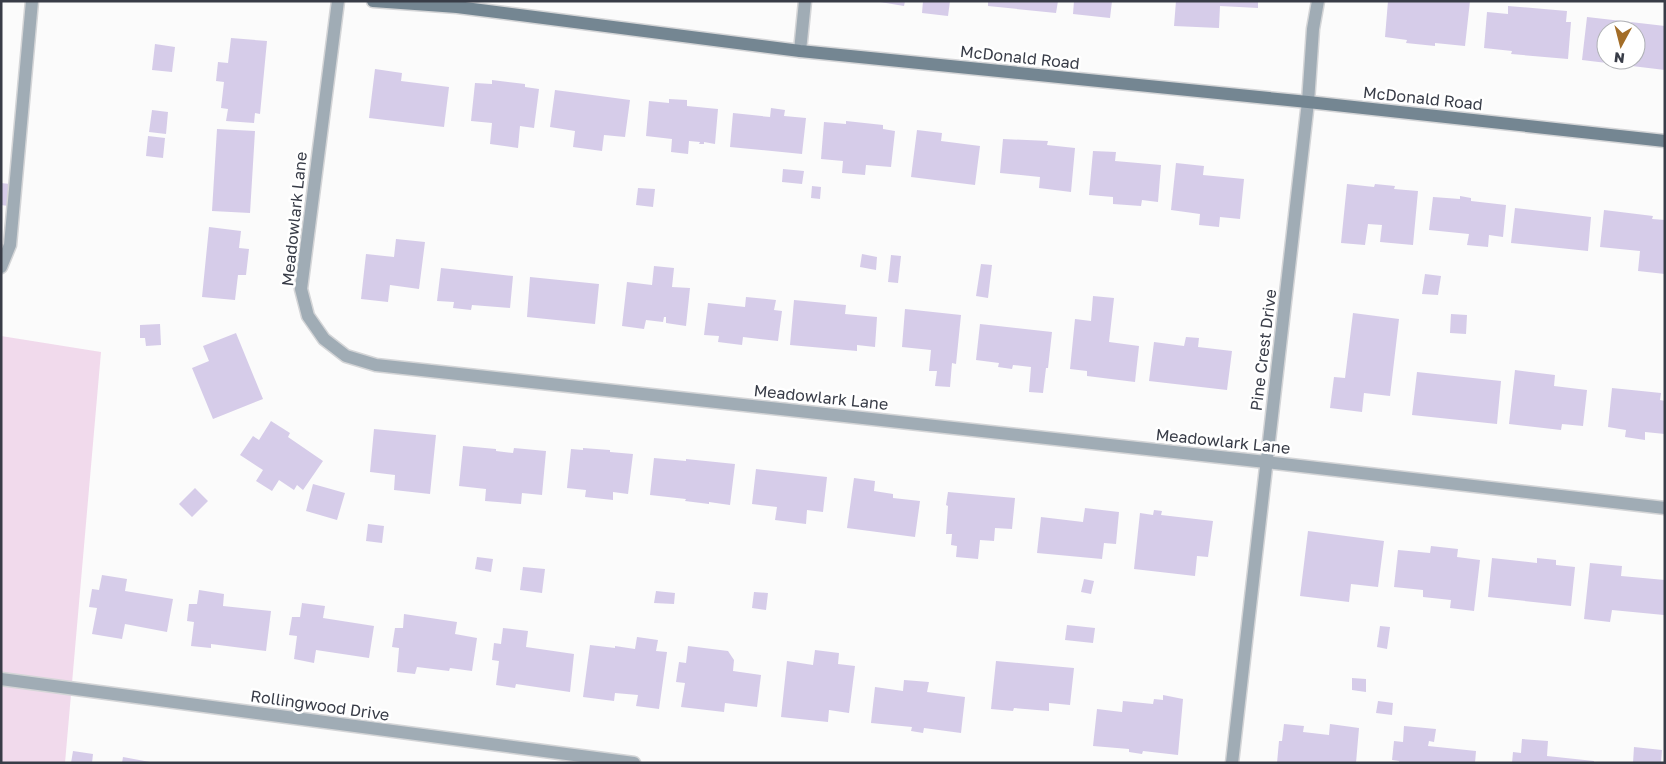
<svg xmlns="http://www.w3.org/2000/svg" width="1666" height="764" font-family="'Golos Text',sans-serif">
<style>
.green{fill:#f1daec}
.building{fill:#d6cce9;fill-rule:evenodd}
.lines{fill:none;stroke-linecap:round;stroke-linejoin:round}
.lane-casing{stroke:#d4d5d7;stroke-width:15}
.street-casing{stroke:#d4d5d7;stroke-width:15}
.secondary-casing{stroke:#d4d5d7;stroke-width:15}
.lane{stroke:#a0acb5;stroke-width:12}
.street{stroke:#a0acb5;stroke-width:12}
.secondary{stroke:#748692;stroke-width:12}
.labels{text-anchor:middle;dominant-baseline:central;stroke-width:5;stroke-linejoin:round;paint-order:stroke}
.street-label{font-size:16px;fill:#383c47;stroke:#fff}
</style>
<rect width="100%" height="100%" fill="#fbfbfb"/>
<path class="green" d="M 1,336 L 101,352 L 65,763 L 1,763 Z"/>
<path class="building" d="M 880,1 L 905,1 L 904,6 L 880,2 Z
M 923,1 L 950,1 L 948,16 L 922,13 Z
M 988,1 L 1058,1 L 1056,13 L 988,6 Z
M 1074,1 L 1112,1 L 1110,18 L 1073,14 Z
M 1176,1 L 1258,1 L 1258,8 L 1220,6 L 1219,28 L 1174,26 Z
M 1388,1 L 1470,1 L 1465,46 L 1435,43 L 1435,46 L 1406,43 L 1407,40 L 1385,37 Z
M 1508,6 L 1567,11 L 1566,22 L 1571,22 L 1568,59 L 1511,54 L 1512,51 L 1484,48 L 1487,12 L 1508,14 Z
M 1587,17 L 1665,26 L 1665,70 L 1582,60 ZM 1606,30 L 1636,30 L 1636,60 L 1606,60 Z
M 231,38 L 267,41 L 260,114 L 255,113 L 254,123 L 226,121 L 228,109 L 221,108 L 224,82 L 216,81 L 218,62 L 228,63 Z
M 155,44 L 175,47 L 172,72 L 152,70 Z
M 375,69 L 402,73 L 401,81 L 449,87 L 444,127 L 369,118 Z
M 492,80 L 525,84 L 525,87 L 539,89 L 534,128 L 520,126 L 518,148 L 490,144 L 492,123 L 471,121 L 475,83 L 492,84 Z
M 555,90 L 630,100 L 625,137 L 604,135 L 602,151 L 573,147 L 575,131 L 550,127 Z
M 669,99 L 687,100 L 687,106 L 718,109 L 715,144 L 704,142 L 704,144 L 699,144 L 700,142 L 689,141 L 688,154 L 671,152 L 672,139 L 646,136 L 649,101 L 669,103 Z
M 771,108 L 785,110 L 784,116 L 806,118 L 802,154 L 730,147 L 733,113 L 770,117 Z
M 152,110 L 168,112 L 166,134 L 149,132 Z
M 846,121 L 883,125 L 883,129 L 895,131 L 891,167 L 866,165 L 865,175 L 842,173 L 843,161 L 821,159 L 824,122 L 846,124 Z
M 217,129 L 255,131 L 250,213 L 212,211 Z
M 917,130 L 942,133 L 941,141 L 980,146 L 975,185 L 911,177 Z
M 148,136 L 165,138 L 163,158 L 146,156 Z
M 1003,139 L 1048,141 L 1047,145 L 1075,148 L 1071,192 L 1039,188 L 1040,177 L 1000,173 Z
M 1093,151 L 1116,152 L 1115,161 L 1161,165 L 1158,202 L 1142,200 L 1141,206 L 1113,204 L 1113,197 L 1089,195 Z
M 1176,163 L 1204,166 L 1203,175 L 1244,179 L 1240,219 L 1220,217 L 1219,227 L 1199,225 L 1200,214 L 1171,210 Z
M 783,169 L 804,171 L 802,184 L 782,182 Z
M 1,183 L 10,184 L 8,206 L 1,205 Z
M 1347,184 L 1374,187 L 1375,184 L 1395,186 L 1394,189 L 1418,191 L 1413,245 L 1380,242 L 1382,225 L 1368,224 L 1365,245 L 1341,243 Z
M 812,186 L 821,187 L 820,199 L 811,198 Z
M 638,188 L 655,189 L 653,207 L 636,205 Z
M 1460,196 L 1471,198 L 1471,201 L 1506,205 L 1503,237 L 1489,235 L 1488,247 L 1467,245 L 1469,234 L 1429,230 L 1433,197 L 1460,199 Z
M 1515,208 L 1591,217 L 1588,251 L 1511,243 Z
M 1604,210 L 1653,216 L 1652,219 L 1665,220 L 1665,274 L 1638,271 L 1640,251 L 1600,247 Z
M 209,227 L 241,231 L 239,248 L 249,249 L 246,275 L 238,275 L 235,300 L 202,297 Z
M 396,239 L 425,242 L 419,289 L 390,285 L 388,302 L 361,299 L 366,254 L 394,257 Z
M 862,254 L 877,257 L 876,270 L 860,267 Z
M 891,255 L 901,256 L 898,283 L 888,282 Z
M 981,264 L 992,265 L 988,298 L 976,296 Z
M 654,266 L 674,268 L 672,287 L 690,288 L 686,326 L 666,323 L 666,317 L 664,317 L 663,322 L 646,320 L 644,329 L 622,326 L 627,282 L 652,285 Z
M 441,268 L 513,276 L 510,308 L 472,305 L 471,310 L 453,308 L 454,302 L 437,301 Z
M 1425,274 L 1441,276 L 1438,295 L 1422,294 Z
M 530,277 L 599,284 L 595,324 L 527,317 Z
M 1093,296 L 1114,298 L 1109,342 L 1139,346 L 1135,382 L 1087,376 L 1087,371 L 1070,369 L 1075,319 L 1091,321 Z
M 746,297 L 776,300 L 774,310 L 782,311 L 778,341 L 743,337 L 742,345 L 718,342 L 719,336 L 704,335 L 708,303 L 745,307 Z
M 794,300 L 846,305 L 845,314 L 877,317 L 875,347 L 857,345 L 857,351 L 790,345 Z
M 905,309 L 961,315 L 956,364 L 952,363 L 950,387 L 935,386 L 937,371 L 929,371 L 931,350 L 902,347 Z
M 1353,313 L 1399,319 L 1390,396 L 1364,393 L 1362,412 L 1330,408 L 1334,377 L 1345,378 Z
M 1451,314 L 1467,315 L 1466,334 L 1450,333 Z
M 160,324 L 161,345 L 146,346 L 145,338 L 140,338 L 140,325 Z
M 980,324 L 1052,332 L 1048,368 L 1046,368 L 1043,393 L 1029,392 L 1031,367 L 1013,365 L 1012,369 L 998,367 L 999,363 L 976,360 Z
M 236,333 L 263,399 L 213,419 L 192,368 L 209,361 L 203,346 Z
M 1186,337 L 1199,338 L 1198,347 L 1232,351 L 1227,390 L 1149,381 L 1154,342 L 1184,346 Z
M 1515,370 L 1555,375 L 1554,386 L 1587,390 L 1583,426 L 1562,424 L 1561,430 L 1509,424 Z
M 1417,372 L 1501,381 L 1497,424 L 1412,415 Z
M 1612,388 L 1661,393 L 1660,400 L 1665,401 L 1665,434 L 1645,432 L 1645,440 L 1625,437 L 1626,430 L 1608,427 Z
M 271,421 L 290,433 L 288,437 L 323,461 L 303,490 L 297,485 L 294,490 L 279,480 L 272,491 L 256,481 L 263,470 L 240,455 L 253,436 L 259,440 Z
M 374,429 L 436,435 L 430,494 L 394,490 L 395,475 L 370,472 Z
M 463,446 L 496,449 L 496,451 L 513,453 L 514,448 L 546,451 L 542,495 L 522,493 L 521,504 L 485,501 L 486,489 L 459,486 Z
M 583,448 L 610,450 L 610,452 L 633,454 L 628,494 L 613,492 L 613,500 L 585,497 L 586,490 L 567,488 L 571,449 L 583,450 Z
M 654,458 L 686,461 L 686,459 L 735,464 L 730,505 L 709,502 L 709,504 L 685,501 L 686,499 L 650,495 Z
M 756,469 L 827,477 L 823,512 L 807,510 L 806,524 L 775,520 L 777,507 L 752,504 Z
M 854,478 L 875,481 L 874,491 L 893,494 L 893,498 L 920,501 L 915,537 L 847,528 Z
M 313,484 L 345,493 L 337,520 L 306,511 Z
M 195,488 L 208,501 L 192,517 L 179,504 Z
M 948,492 L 1015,498 L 1012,529 L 995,528 L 994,541 L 980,540 L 978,559 L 956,557 L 957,546 L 951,545 L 952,534 L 946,534 L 948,506 L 946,505 Z
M 1085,508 L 1119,512 L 1116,544 L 1104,543 L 1102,559 L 1037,553 L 1041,517 L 1083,522 Z
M 1154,510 L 1162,511 L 1161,515 L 1213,521 L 1208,557 L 1197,556 L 1195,576 L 1134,569 L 1140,513 L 1153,515 Z
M 368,524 L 384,526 L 382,543 L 366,541 Z
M 1308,531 L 1384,541 L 1378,587 L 1351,584 L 1349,602 L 1300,596 Z
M 1431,546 L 1458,549 L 1457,557 L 1480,560 L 1474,611 L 1450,608 L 1451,600 L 1423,597 L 1423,590 L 1394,587 L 1398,550 L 1430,553 Z
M 477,557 L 493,559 L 491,572 L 475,569 Z
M 1492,558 L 1537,563 L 1537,558 L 1556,560 L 1556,565 L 1575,567 L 1571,606 L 1488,597 Z
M 1590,563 L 1622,566 L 1621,576 L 1665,580 L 1664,615 L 1612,610 L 1610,622 L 1584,619 Z
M 523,567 L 545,569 L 542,593 L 520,590 Z
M 102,575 L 127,579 L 125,591 L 173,599 L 167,632 L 125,624 L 122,639 L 92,634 L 97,608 L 89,607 L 92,589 L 99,590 Z
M 1084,579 L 1094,581 L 1091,594 L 1081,592 Z
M 199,590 L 224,594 L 223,606 L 271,611 L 266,651 L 211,644 L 211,648 L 191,646 L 194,622 L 187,621 L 189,604 L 197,604 Z
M 656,591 L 675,593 L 674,604 L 654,603 Z
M 754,592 L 768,593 L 766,610 L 752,608 Z
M 302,603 L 325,606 L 323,618 L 374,626 L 369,658 L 316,650 L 314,663 L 294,659 L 297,636 L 289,635 L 292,617 L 300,617 Z
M 404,614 L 457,622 L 455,634 L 477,638 L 472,671 L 450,668 L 449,671 L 417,667 L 415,674 L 397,672 L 399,648 L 392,647 L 395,628 L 403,628 Z
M 1067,625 L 1095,628 L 1093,643 L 1065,640 Z
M 1380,626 L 1390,627 L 1387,649 L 1377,647 Z
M 503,628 L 528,631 L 526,647 L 574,654 L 570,692 L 516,684 L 515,688 L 496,685 L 499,661 L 492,660 L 494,643 L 501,644 Z
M 637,637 L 658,640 L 656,651 L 667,652 L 659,709 L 636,706 L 638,695 L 615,693 L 614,701 L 583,697 L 590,645 L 615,648 L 615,646 L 635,649 Z
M 688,646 L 728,651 L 734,660 L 733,671 L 761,675 L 757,707 L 725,703 L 724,712 L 681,707 L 685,683 L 676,682 L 679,662 L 686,663 Z
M 815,650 L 839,653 L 838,664 L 855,666 L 849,713 L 829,710 L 828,722 L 781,717 L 787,661 L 813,665 Z
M 996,661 L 1074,668 L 1070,705 L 1049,703 L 1049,711 L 1014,708 L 1013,711 L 991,709 Z
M 1352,678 L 1366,679 L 1366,692 L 1352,690 Z
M 904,680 L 929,682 L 927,692 L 965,697 L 961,733 L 924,728 L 923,733 L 911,731 L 912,727 L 871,723 L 875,687 L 903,691 Z
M 1163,695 L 1183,699 L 1178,755 L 1143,751 L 1142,754 L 1129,752 L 1129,749 L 1093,746 L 1097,709 L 1122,712 L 1123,701 L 1153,704 L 1154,699 L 1163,700 Z
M 1378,701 L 1393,703 L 1392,715 L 1376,713 Z
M 1284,724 L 1304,726 L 1303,732 L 1329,735 L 1330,724 L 1359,728 L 1356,763 L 1277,763 L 1279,741 L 1282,741 Z
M 1404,726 L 1436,729 L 1434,742 L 1429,741 L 1428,746 L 1476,751 L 1475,763 L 1399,763 L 1399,761 L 1392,760 L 1394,741 L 1403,742 Z
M 1522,739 L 1548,741 L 1547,756 L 1594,761 L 1594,763 L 1512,763 L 1513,752 L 1521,753 Z
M 1634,747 L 1662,750 L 1661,763 L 1633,763 Z
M 73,751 L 93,754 L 92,763 L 71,763 Z
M 123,757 L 150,762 L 149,763 L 122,763 Z"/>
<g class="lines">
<g class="lane-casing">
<path id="lane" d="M 1,267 L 10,245 L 32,1"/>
</g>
<g class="street-casing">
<path id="street" d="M 338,1 L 301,289 L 308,316 L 324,339 L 346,356 L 376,365 L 1266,462 L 1665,508
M 800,51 L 805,1
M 1,679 L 634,763
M 1232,763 L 1308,102 L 1313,29 L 1318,1"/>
</g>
<g class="secondary-casing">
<path id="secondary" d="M 373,1 L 457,7 L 800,51 L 1308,102 L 1665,141"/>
</g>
<use href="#lane" class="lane"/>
<use href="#street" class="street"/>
<use href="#secondary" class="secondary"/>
</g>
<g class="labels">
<g class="street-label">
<text transform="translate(1020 57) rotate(6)">McDonald Road</text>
<text transform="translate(1423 98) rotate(6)">McDonald Road</text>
<text transform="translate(294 219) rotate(-84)">Meadowlark Lane</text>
<text transform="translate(1263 350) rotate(-83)">Pine Crest Drive</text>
<text transform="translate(821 397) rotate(6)">Meadowlark Lane</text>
<text transform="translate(1223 441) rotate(6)">Meadowlark Lane</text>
<text transform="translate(320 705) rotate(8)">Rollingwood Drive</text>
</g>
</g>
<rect width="1666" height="764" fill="none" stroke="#383c47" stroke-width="5"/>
<g transform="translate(1621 45) rotate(187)"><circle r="24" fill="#ffffff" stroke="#afb1b5"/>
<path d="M0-4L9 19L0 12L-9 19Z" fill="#a36d27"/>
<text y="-8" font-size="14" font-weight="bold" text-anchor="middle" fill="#383c47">N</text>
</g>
</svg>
